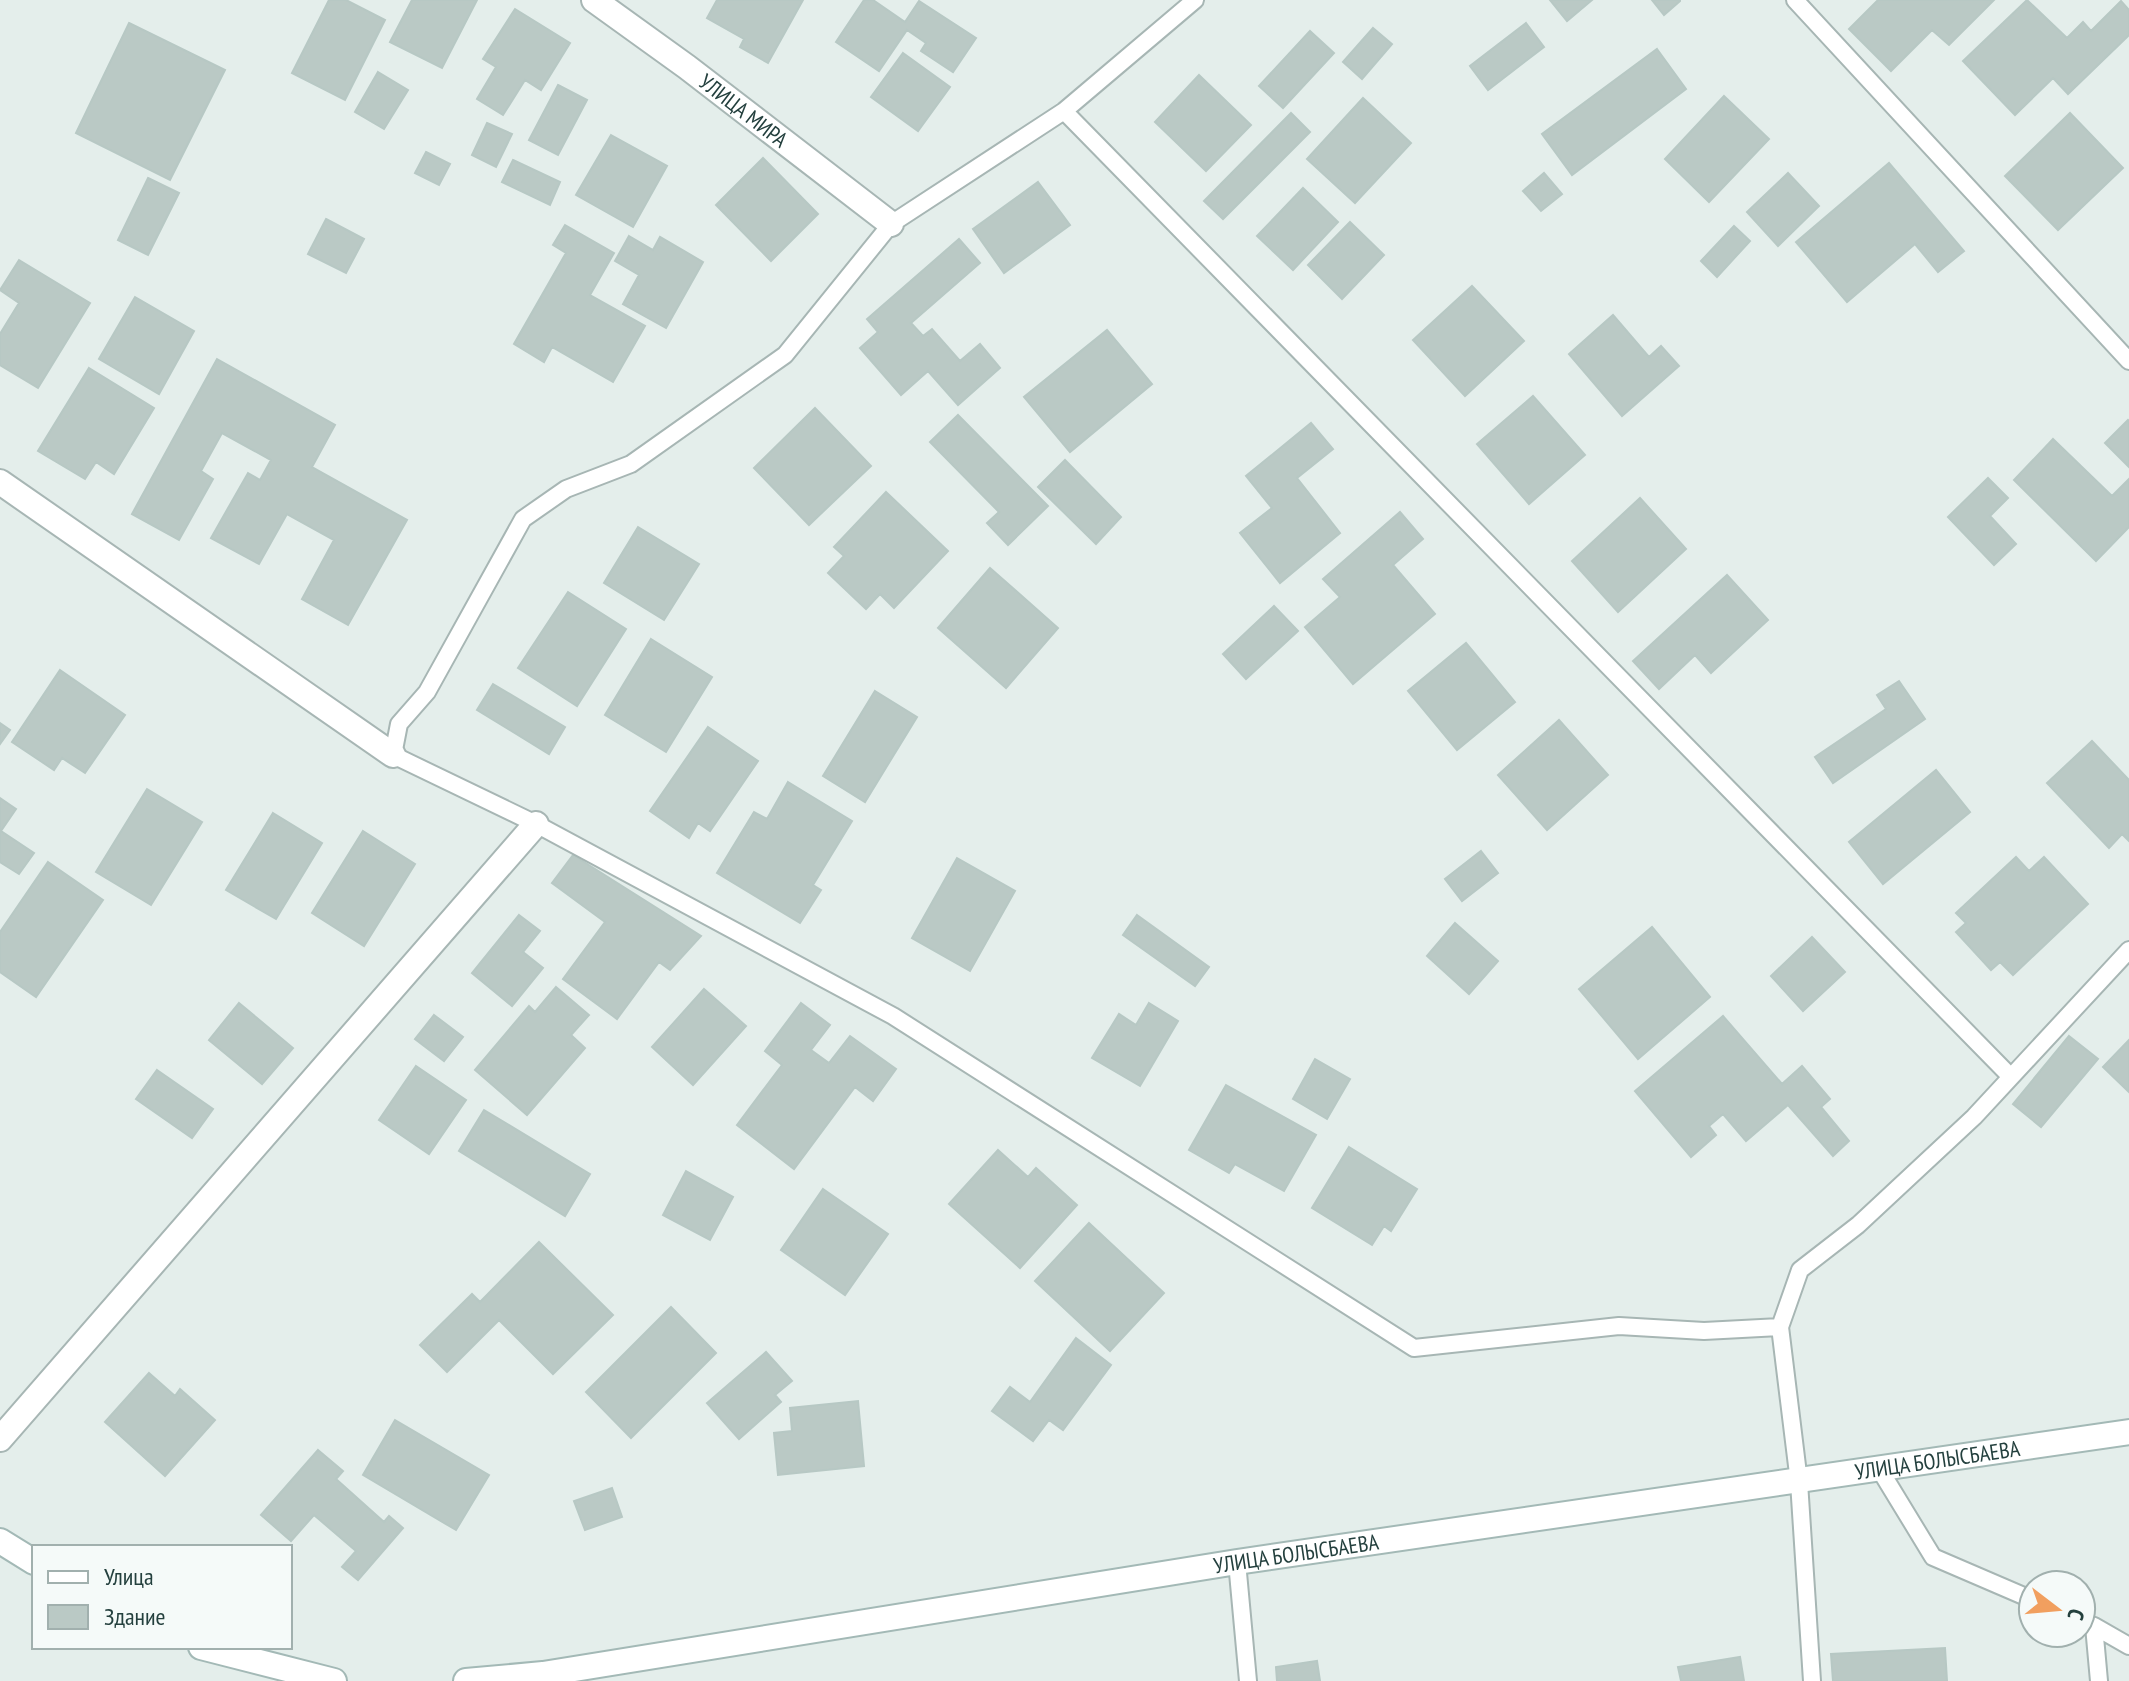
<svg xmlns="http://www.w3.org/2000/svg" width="2129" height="1681" font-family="'PT Sans Narrow',sans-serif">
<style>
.building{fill:#bac9c5;stroke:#b7c8c4;stroke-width:2}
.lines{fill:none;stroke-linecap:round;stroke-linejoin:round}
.lane-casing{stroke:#a7b6b4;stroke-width:20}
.street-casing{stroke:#a7b6b4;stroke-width:28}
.secondary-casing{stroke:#a3b9b6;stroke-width:28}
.lane{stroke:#fff;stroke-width:16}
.street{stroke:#fff;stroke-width:24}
.secondary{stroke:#fff;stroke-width:24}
.labels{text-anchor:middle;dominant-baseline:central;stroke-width:6;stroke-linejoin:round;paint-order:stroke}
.street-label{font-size:22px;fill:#24403e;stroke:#f5faf9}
</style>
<rect width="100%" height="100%" fill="#e4eeeb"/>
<path class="building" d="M 329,0 L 346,0 L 385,20 L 345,100 L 292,73 Z
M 412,0 L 477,0 L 442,68 L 390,42 Z
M 717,0 L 803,0 L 768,63 L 740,47 L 744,39 L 707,18 Z
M 864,0 L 873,0 L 905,22 L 919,1 L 976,38 L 953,72 L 921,51 L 926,43 L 907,30 L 879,71 L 836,42 Z
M 1550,0 L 1592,0 L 1567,21 Z
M 1652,0 L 1680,0 L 1680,1 L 1664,15 Z
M 1878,0 L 1994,0 L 1949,45 L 1932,30 L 1891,71 L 1849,29 Z
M 2027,0 L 2067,38 L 2083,22 L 2091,31 L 2121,1 L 2129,10 L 2129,35 L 2068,94 L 2053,78 L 2015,115 L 1963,61 Z
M 515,9 L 570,43 L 541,90 L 525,80 L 503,115 L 477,99 L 496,67 L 483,59 Z
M 129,23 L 225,70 L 170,180 L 76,133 Z
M 1526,23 L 1544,47 L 1488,90 L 1470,66 Z
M 1373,28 L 1392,44 L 1362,79 L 1343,62 Z
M 1310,31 L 1334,53 L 1283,108 L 1259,86 Z
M 1657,49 L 1686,89 L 1572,175 L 1542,134 Z
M 903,53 L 950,87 L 918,131 L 871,97 Z
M 378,72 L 408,90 L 384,129 L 355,112 Z
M 1199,75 L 1251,125 L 1206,171 L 1155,122 Z
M 558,85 L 587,100 L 558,155 L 529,140 Z
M 1724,96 L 1769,139 L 1709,202 L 1665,159 Z
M 1363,98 L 1411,143 L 1355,203 L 1307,159 Z
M 1291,113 L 1310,132 L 1223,219 L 1204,201 Z
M 2070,113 L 2123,168 L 2058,230 L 2005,176 Z
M 487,123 L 512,134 L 496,167 L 472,155 Z
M 611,135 L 667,166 L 633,227 L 576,195 Z
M 426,152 L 450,164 L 439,185 L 415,173 Z
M 763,158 L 818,214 L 771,261 L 716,205 Z
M 513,160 L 560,182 L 550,205 L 502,182 Z
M 1889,163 L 1964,251 L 1938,272 L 1915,244 L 1847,302 L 1796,242 Z
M 1544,173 L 1562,194 L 1541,211 L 1523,191 Z
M 1788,173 L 1819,206 L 1778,246 L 1747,212 Z
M 148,178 L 179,193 L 148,255 L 118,240 Z
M 1038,182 L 1070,225 L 1004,273 L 973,229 Z
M 1303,188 L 1338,222 L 1293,270 L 1257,236 Z
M 326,219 L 364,239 L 346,273 L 308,254 Z
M 1350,222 L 1384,255 L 1342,299 L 1308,265 Z
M 565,225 L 614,253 L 590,295 L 645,326 L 613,382 L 552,347 L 544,362 L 514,344 L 566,253 L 553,245 Z
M 1734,226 L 1750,241 L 1717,277 L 1701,261 Z
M 629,236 L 653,250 L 660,237 L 703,262 L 666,328 L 623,304 L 639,275 L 615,261 Z
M 959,239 L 980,263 L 911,323 L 923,336 L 932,329 L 960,361 L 980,344 L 1000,368 L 958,405 L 928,371 L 901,395 L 860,348 L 878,332 L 867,319 Z
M 19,260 L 90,303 L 38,388 L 0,365 L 0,334 L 19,303 L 0,290 Z
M 1472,286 L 1524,341 L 1465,396 L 1413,340 Z
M 135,297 L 194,331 L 159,394 L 99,359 Z
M 1613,315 L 1649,357 L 1661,346 L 1679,366 L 1622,416 L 1569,354 Z
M 1107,330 L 1152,384 L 1070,452 L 1024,397 Z
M 217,359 L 335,425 L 312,467 L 407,520 L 348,625 L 302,599 L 334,540 L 287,514 L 259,564 L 211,538 L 248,473 L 260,480 L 271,460 L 222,433 L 201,471 L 213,479 L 179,540 L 132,514 Z
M 89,368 L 154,408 L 114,474 L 96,462 L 85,479 L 38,451 Z
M 1533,396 L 1585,455 L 1529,504 L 1477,444 Z
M 815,408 L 871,466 L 809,525 L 754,468 Z
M 958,415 L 1048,506 L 1008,545 L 987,523 L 999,512 L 930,442 Z
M 2128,420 L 2129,421 L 2129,467 L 2105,443 Z
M 1311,423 L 1333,449 L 1297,478 L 1340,533 L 1280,583 L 1240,533 L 1272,508 L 1246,476 Z
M 2053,439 L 2112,496 L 2129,479 L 2129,527 L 2096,561 L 2014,480 Z
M 1065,460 L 1121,517 L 1096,544 L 1038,487 Z
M 1988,478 L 2008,498 L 1990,516 L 2016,544 L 1994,565 L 1948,517 Z
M 886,492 L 948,551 L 894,608 L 880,594 L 866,609 L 828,573 L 844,556 L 834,547 Z
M 1640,498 L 1686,549 L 1618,612 L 1572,561 Z
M 1400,512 L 1423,539 L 1393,565 L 1435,614 L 1353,684 L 1305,627 L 1340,597 L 1323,579 Z
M 638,527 L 699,564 L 664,620 L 604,583 Z
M 990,568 L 1058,628 L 1006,688 L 938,628 Z
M 1727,575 L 1768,620 L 1711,673 L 1695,655 L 1659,689 L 1633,661 Z
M 568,592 L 626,629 L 577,706 L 518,668 Z
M 1274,606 L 1298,631 L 1246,679 L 1223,654 Z
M 651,639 L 712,677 L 666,752 L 605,715 Z
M 1466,643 L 1515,702 L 1457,750 L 1408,691 Z
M 60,670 L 125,715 L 85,773 L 62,758 L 54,770 L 12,742 Z
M 1899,681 L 1925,719 L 1833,783 L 1815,757 L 1886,709 L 1877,695 Z
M 493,684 L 565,727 L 549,754 L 477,710 Z
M 875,691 L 917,717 L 865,802 L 823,776 Z
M 1559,720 L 1608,775 L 1547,830 L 1498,775 Z
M 0,723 L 10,730 L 0,744 Z
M 708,727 L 758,761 L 710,831 L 698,823 L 689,838 L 650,811 Z
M 2092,741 L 2129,780 L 2129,841 L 2122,834 L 2109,848 L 2047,783 Z
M 1936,770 L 1970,812 L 1883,884 L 1849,842 Z
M 788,782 L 852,821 L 813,885 L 821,890 L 800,923 L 717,873 L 754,812 L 767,819 Z
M 147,789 L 202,822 L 151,905 L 96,872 Z
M 0,798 L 16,809 L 1,831 L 34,853 L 19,874 L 0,862 Z
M 273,813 L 322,843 L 276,919 L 226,890 Z
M 363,831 L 415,864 L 364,946 L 312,913 Z
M 1481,851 L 1498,873 L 1462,901 L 1445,879 Z
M 573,855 L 701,936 L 670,970 L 659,962 L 617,1019 L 563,979 L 605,922 L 552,883 Z
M 2016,857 L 2029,871 L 2044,857 L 2088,904 L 2013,975 L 2000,962 L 1991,970 L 1956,932 L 1966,923 L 1956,913 Z
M 957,858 L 1015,891 L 970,971 L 912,938 Z
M 48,862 L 103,900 L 36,997 L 0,972 L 0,932 Z
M 519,915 L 540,931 L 523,952 L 543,968 L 512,1006 L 472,973 Z
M 1137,915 L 1209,967 L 1195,986 L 1123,935 Z
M 1455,923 L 1498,961 L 1469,994 L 1427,956 Z
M 1652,927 L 1710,997 L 1638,1059 L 1579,989 Z
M 1812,937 L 1845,972 L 1803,1011 L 1771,976 Z
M 556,987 L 589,1015 L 571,1035 L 585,1048 L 527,1115 L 475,1070 L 529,1006 L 535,1012 Z
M 704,989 L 746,1026 L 693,1085 L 652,1047 Z
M 239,1003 L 293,1048 L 262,1084 L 209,1040 Z
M 801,1003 L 830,1025 L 811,1050 L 829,1063 L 850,1036 L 896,1069 L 873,1101 L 855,1087 L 794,1169 L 737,1125 L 782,1065 L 765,1051 Z
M 1149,1003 L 1178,1021 L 1140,1086 L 1092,1058 L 1119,1014 L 1136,1025 Z
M 434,1015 L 463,1037 L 444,1061 L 415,1039 Z
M 1723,1016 L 1782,1084 L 1802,1066 L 1830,1099 L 1821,1107 L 1849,1141 L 1833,1156 L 1788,1105 L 1746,1141 L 1723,1114 L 1709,1126 L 1716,1135 L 1691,1157 L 1635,1091 Z
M 2069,1036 L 2098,1059 L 2041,1127 L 2013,1104 Z
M 2129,1040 L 2129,1092 L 2103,1067 Z
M 1315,1059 L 1350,1079 L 1327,1119 L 1293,1099 Z
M 416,1066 L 466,1100 L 429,1154 L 379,1120 Z
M 157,1070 L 213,1109 L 192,1138 L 136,1099 Z
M 1226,1085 L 1316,1135 L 1284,1191 L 1235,1164 L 1229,1173 L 1189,1150 Z
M 484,1110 L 590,1174 L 565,1216 L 459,1151 Z
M 1349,1147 L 1417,1189 L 1391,1231 L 1384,1226 L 1372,1245 L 1312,1208 Z
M 998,1150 L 1028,1177 L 1036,1168 L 1077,1205 L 1020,1268 L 949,1204 Z
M 686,1171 L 733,1197 L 710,1240 L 663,1215 Z
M 823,1189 L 888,1234 L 845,1295 L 781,1250 Z
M 1089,1223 L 1164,1293 L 1110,1351 L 1035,1281 Z
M 539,1242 L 613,1315 L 553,1374 L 499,1320 L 447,1372 L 420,1345 L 472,1294 L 480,1302 Z
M 671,1307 L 716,1353 L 631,1438 L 586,1392 Z
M 1076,1338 L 1111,1365 L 1063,1430 L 1049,1420 L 1033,1441 L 992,1411 L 1010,1387 L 1030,1402 Z
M 766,1352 L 792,1381 L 775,1395 L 781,1402 L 739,1439 L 707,1403 Z
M 149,1373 L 175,1396 L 180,1389 L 215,1420 L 165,1476 L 105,1422 Z
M 858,1401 L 864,1466 L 778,1475 L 774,1433 L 792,1431 L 790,1408 Z
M 395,1420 L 489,1475 L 456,1530 L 363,1475 Z
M 318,1450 L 343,1471 L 336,1479 L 384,1522 L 389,1516 L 403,1528 L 358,1580 L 342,1567 L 356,1551 L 314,1515 L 291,1541 L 261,1515 Z
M 612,1488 L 622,1517 L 585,1530 L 574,1501 Z
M 1945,1648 L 1947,1681 L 1833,1681 L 1831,1654 Z
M 1740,1657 L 1744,1681 L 1681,1681 L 1678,1667 Z
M 1317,1661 L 1320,1681 L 1277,1681 L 1276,1667 Z"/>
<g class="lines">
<g class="lane-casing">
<path id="lane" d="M 1195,0 L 1064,111 L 891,224 L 785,355 L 631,464 L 566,489 L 523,519 L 427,692 L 399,724 L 393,755 L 536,824 L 893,1016 L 1414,1348 L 1619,1326 L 1704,1331 L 1780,1327
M 1795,0 L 2129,361
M 1064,111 L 2011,1077
M 1880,1470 L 1933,1557 L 2033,1600
M 1237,1562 L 1248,1681
M 2081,1621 L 2094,1626 L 2099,1681
M 2094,1626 L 2129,1646
M 1812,1681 L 1799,1482 L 1780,1327 L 1800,1270 L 1858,1225 L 1974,1117 L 2129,950"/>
</g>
<g class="street-casing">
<g id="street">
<path id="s1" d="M 594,0 L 687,67 L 891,224"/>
<path d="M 0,482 L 393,755"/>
<path d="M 0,1439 L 536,824"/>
</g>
</g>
<g class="secondary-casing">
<g id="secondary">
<path d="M 0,1541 L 34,1562"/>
<path d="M 201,1647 L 334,1681"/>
<path id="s2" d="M 466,1681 L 543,1674 L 1237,1562 L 2129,1432"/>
</g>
</g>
<use href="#lane" class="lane"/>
<use href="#street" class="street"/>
<use href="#secondary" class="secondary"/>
</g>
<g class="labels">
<g class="street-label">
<text stroke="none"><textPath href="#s1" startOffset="186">УЛИЦА МИРА</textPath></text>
<text stroke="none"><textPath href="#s2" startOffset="1488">УЛИЦА БОЛЫСБАЕВА</textPath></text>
<text stroke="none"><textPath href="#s2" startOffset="840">УЛИЦА БОЛЫСБАЕВА</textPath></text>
</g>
</g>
<rect x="32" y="1545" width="260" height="104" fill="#f5faf9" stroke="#a1b0ae" stroke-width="2"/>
<rect x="48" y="1571" width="40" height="12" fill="#ffffff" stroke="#a1b0ae" stroke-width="2"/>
<text x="104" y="1585" font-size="24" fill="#24403e">Улица</text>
<rect x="48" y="1605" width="40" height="24" fill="#bac9c5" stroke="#a1b0ae" stroke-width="2"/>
<text x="104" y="1625" font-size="24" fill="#24403e">Здание</text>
<g transform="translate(2057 1609) rotate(106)"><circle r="38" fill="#f5faf9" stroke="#a1b0ae" stroke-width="2"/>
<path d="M0-6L14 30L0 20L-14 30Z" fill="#f19f5f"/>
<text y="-12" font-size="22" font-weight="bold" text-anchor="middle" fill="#24403e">С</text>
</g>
</svg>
